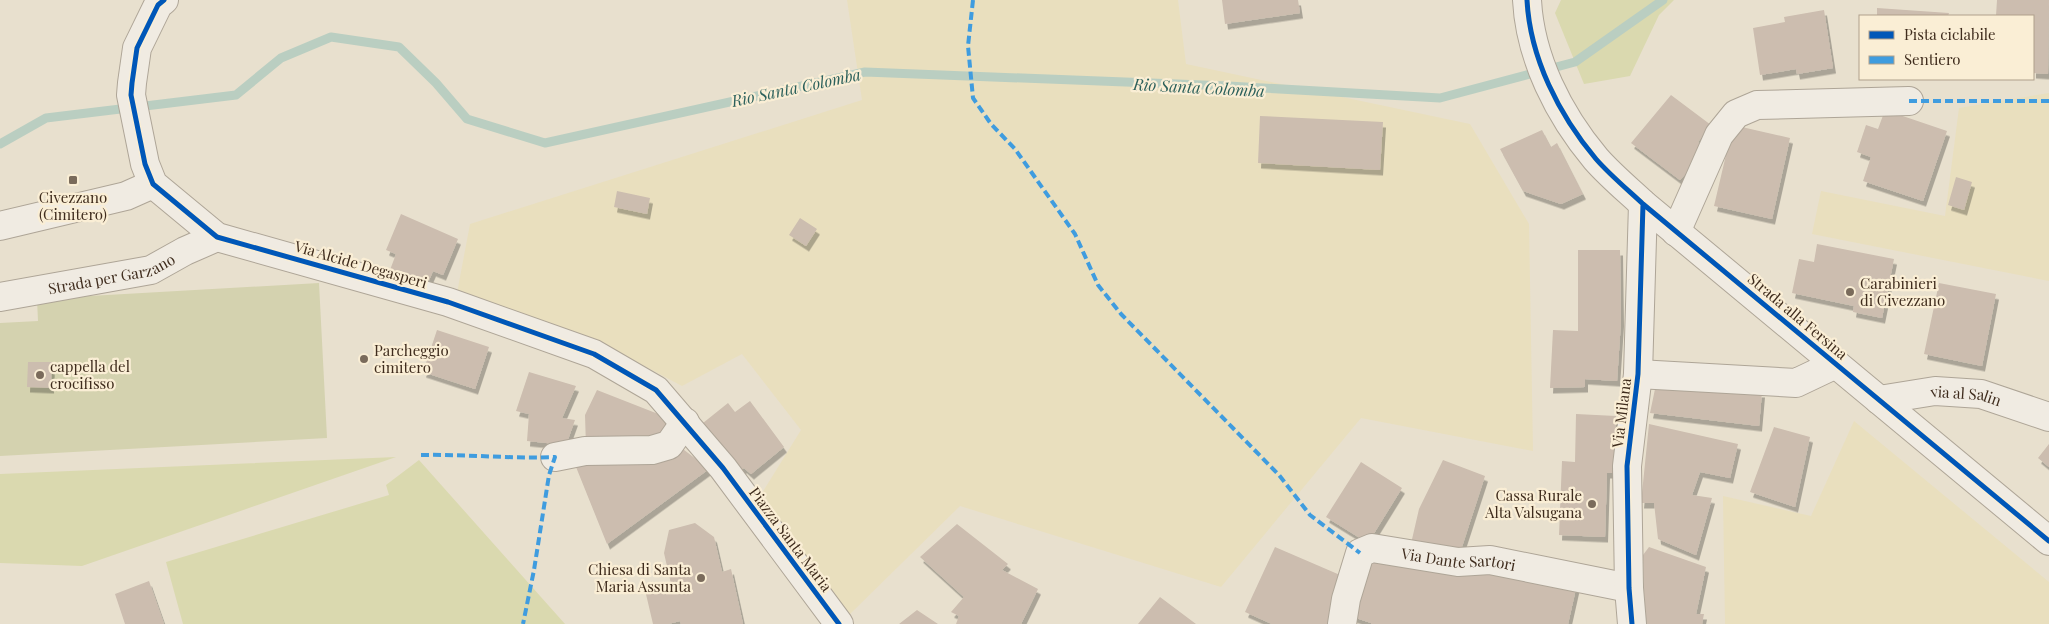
<svg xmlns="http://www.w3.org/2000/svg" width="2049" height="624" font-family="'Playfair Display',serif">
<style>
.farmland{fill:#e9dfbe}
.green{fill:#dad9af}
.cemetery{fill:#d4d2af}
.lines{fill:none;stroke-linecap:round;stroke-linejoin:round}
.stream{stroke:#bacec1;stroke-width:9}
.building{fill:#ccbdaf;filter:url(#shadow)}
.minor-casing{stroke:#aea597;stroke-width:30}
.minor{stroke:#f0ebe2;stroke-width:28}
.quiet{stroke:#3f9cdf;stroke-width:4;stroke-dasharray:8 4;stroke-linecap:butt}
.cycleway-casing{stroke:#faeed5;stroke-width:8}
.cycleway{stroke:#0057b8;stroke-width:5}
.poi-dot{fill:#7a6b5b;stroke:#faeed5;stroke-width:2}
.labels{text-anchor:middle;dominant-baseline:central;stroke-width:4.5;stroke-linejoin:round;paint-order:stroke}
.poi-label{font-size:15px;fill:#3f2c1d;stroke:#faeed5;text-anchor:start}
.street-label{font-size:15px;fill:#3f2c1d;stroke:#faeed5}
.water-label{font-size:16px;font-style:italic;fill:#2b605b;stroke:#faeed5}
</style>
<defs>
<filter id="shadow"><feDropShadow dx="3" dy="5.5" stdDeviation="0" flood-color="#0004"/></filter>
</defs>
<rect width="100%" height="100%" fill="#e8e0ce"/>
<path class="farmland" d="M 847,0 L 1178,0 L 1186,64 L 1470,124 L 1529,224 L 1533,451 L 1361,418 L 1221,587 L 960,506 L 847,617 L 762,493 L 801,430 L 742,354 L 682,386 L 618,352 L 457,293 L 470,224 L 862,100 Z
M 2049,93 L 2049,281 L 1812,234 L 1821,191 L 1945,216 L 1959,108 Z
M 1854,421 L 2049,582 L 2049,624 L 1725,624 L 1723,496 L 1811,516 Z"/>
<path class="green" d="M 1561,0 L 1674,0 L 1659,15 L 1630,76 L 1584,84 L 1555,13 Z
M 396,457 L 82,566 L 0,563 L 0,474 Z
M 419,460 L 565,624 L 183,624 L 166,562 L 389,495 L 386,485 Z"/>
<path class="cemetery" d="M 319,283 L 327,438 L 0,456 L 0,323 L 38,321 L 37,299 Z"/>
<g class="lines">
<path class="stream" d="M 0,144 L 46,118 L 236,95 L 281,58 L 331,37 L 399,47 L 436,83 L 467,119 L 545,143 L 865,72 L 1228,86 L 1440,98 L 1575,62 L 1663,0"/>
</g>
<path class="building" d="M 1222,0 L 1298,0 L 1300,13 L 1225,24 Z
M 1997,0 L 2049,0 L 2048,74 L 2033,73 L 2033,16 L 1996,16 Z
M 1877,8 L 1949,13 L 1948,16 L 1877,16 Z
M 1824,10 L 1833,68 L 1797,74 L 1796,69 L 1760,75 L 1753,28 L 1785,22 L 1784,17 Z
M 1671,95 L 1711,125 L 1698,142 L 1707,150 L 1680,180 L 1631,143 Z
M 1885,110 L 1947,131 L 1923,201 L 1863,181 L 1871,157 L 1857,152 L 1866,125 L 1878,129 Z
M 1260,116 L 1383,122 L 1380,170 L 1258,163 Z
M 1733,125 L 1790,138 L 1772,219 L 1714,206 Z
M 1542,130 L 1551,147 L 1557,143 L 1583,194 L 1561,204 L 1523,191 L 1500,149 Z
M 1956,177 L 1972,182 L 1964,210 L 1948,205 Z
M 617,191 L 650,198 L 647,214 L 614,207 Z
M 401,214 L 458,239 L 443,275 L 433,271 L 427,285 L 390,270 L 396,254 L 386,250 Z
M 800,218 L 817,229 L 806,246 L 789,235 Z
M 1817,244 L 1894,259 L 1882,318 L 1853,312 L 1854,306 L 1792,293 L 1799,259 L 1814,262 Z
M 1578,250 L 1620,250 L 1621,321 L 1617,381 L 1585,379 L 1585,387 L 1550,388 L 1553,330 L 1578,331 Z
M 1939,283 L 1996,294 L 1982,366 L 1924,354 Z
M 437,330 L 489,347 L 475,389 L 423,372 Z
M 28,362 L 52,362 L 51,388 L 27,387 Z
M 529,372 L 576,386 L 562,418 L 575,420 L 566,445 L 527,441 L 529,414 L 516,411 Z
M 1655,389 L 1762,392 L 1759,426 L 1650,413 Z
M 597,390 L 671,419 L 662,444 L 586,447 L 585,415 Z
M 750,401 L 784,447 L 751,474 L 744,468 L 738,471 L 703,423 L 728,403 L 735,412 Z
M 1576,414 L 1616,416 L 1614,473 L 1607,473 L 1605,537 L 1559,535 L 1562,461 L 1575,462 Z
M 1649,424 L 1738,444 L 1730,478 L 1700,472 L 1692,495 L 1712,498 L 1696,555 L 1658,539 L 1654,503 L 1641,503 Z
M 1774,427 L 1810,437 L 1795,507 L 1750,492 Z
M 675,443 L 709,469 L 607,544 L 574,462 Z
M 2049,444 L 2049,467 L 2038,458 Z
M 1443,460 L 1485,476 L 1458,559 L 1410,548 L 1419,509 Z
M 1361,462 L 1402,488 L 1368,543 L 1326,517 Z
M 695,523 L 714,537 L 722,572 L 731,569 L 743,624 L 681,624 L 680,621 L 668,624 L 653,624 L 645,590 L 671,584 L 664,553 L 669,530 Z
M 957,524 L 1008,564 L 1002,570 L 1038,589 L 1021,624 L 956,624 L 959,616 L 951,612 L 964,597 L 920,557 Z
M 1275,547 L 1347,578 L 1327,624 L 1272,624 L 1245,612 Z
M 1649,547 L 1706,567 L 1696,614 L 1704,614 L 1702,624 L 1645,624 L 1643,555 Z
M 1366,557 L 1577,584 L 1568,624 L 1371,624 L 1371,623 L 1350,616 Z
M 149,581 L 164,624 L 125,624 L 115,594 Z
M 1160,597 L 1196,624 L 1138,624 Z
M 917,610 L 938,624 L 899,624 Z"/>
<g class="lines">
<g class="minor-casing">
<g id="minor">
<path d="M 164,0 L 158,5 L 137,48 L 132,83 L 131,95 L 145,164 L 153,184 L 217,237 L 448,302 L 594,354 L 656,390 L 723,468 L 839,624"/>
<path d="M 1527,0 C 1530,58 1559,115 1596,159 C 1610,175 1628,190 1643,204 L 2049,541"/>
<path d="M 0,226 L 126,196 L 153,184"/>
<path d="M 1676,232 L 1719,135 L 1736,114 L 1757,105 L 1909,101"/>
<path id="s1" d="M 0,297 L 151,270 L 185,251 L 217,237"/>
<path d="M 1638,374 L 1796,383 L 1836,364"/>
<path id="s2" d="M 1879,400 L 1935,391 L 1981,394 L 2049,417"/>
<path d="M 555,457 L 585,451 L 652,450 L 669,445 L 685,422"/>
<path id="s3" d="M 1342,624 L 1346,599 L 1360,553 L 1372,548 L 1458,562 L 1490,560 L 1629,588"/>
<path d="M 1632,624 L 1629,588 L 1627,466 L 1638,374 L 1643,204"/>
</g>
</g>
<use href="#minor" class="minor"/>
<path class="quiet" d="M 973,0 L 968,46 L 973,98 L 991,124 L 1015,149 L 1075,234 L 1098,285 L 1121,314 L 1279,475 L 1310,515 L 1360,553
M 1909,101 L 2049,101
M 421,455 C 466,454 510,459 555,457 L 549,475 L 534,570 L 523,624"/>
<g class="cycleway-casing">
<path id="cycleway" d="M 164,0 L 158,5 L 137,48 L 132,83 L 131,95 L 145,164 L 153,184 L 217,237 L 448,302 L 594,354 L 656,390 L 723,468 L 839,624
M 1527,0 C 1530,58 1559,115 1596,159 C 1610,175 1628,190 1643,204 L 2049,541
M 1632,624 L 1629,588 L 1627,466 L 1638,374 L 1643,204"/>
</g>
<use href="#cycleway" class="cycleway"/>
</g>
<g class="poi-dot">
<rect x="68" y="175" width="10" height="10" rx="2.5"/>
<circle cx="1850" cy="292" r="5"/>
<circle cx="364" cy="359" r="5"/>
<circle cx="40" cy="375" r="5"/>
<circle cx="1592" cy="504" r="5"/>
<circle cx="701" cy="578" r="5"/>
</g>
<g class="labels">
<g class="poi-label">
<text x="73" y="197" text-anchor="middle">Civezzano<tspan x="73" dy="17">(Cimitero)</tspan></text>
<text x="1860" y="283">Carabinieri<tspan x="1860" dy="17">di Civezzano</tspan></text>
<text x="374" y="350">Parcheggio<tspan x="374" dy="17">cimitero</tspan></text>
<text x="50" y="366">cappella del<tspan x="50" dy="17">crocifisso</tspan></text>
<text x="1582" y="495" text-anchor="end">Cassa Rurale<tspan x="1582" dy="17">Alta Valsugana</tspan></text>
<text x="691" y="569" text-anchor="end">Chiesa di Santa<tspan x="691" dy="17">Maria Assunta</tspan></text>
</g>
<g class="street-label">
<text transform="translate(361 264) rotate(16)">Via Alcide Degasperi</text>
<text stroke="none"><textPath href="#s1" startOffset="114">Strada per Garzano</textPath></text>
<text transform="translate(1798 316) rotate(40)">Strada alla Fersina</text>
<text stroke="none"><textPath href="#s2" startOffset="88">via al Salin</textPath></text>
<text transform="translate(1621 413) rotate(-83)">Via Milana</text>
<text transform="translate(791 539) rotate(53)">Piazza Santa Maria</text>
<text stroke="none"><textPath href="#s3" startOffset="174">Via Dante Sartori</textPath></text>
</g>
<g class="water-label">
<text transform="translate(796 87) rotate(-12)">Rio Santa Colomba</text>
<text transform="translate(1199 87) rotate(3)">Rio Santa Colomba</text>
</g>
</g>
<rect x="1859" y="15" width="175" height="65" fill="#faeed5" stroke="#afa08b"/>
<rect x="1869" y="31" width="25" height="8" fill="#0057b8" stroke="#afa08b"/>
<text x="1904" y="40" font-size="15" fill="#3f2c1d">Pista ciclabile</text>
<rect x="1869" y="56" width="25" height="8" fill="#3f9cdf" stroke="#afa08b"/>
<text x="1904" y="65" font-size="15" fill="#3f2c1d">Sentiero</text>
</svg>
